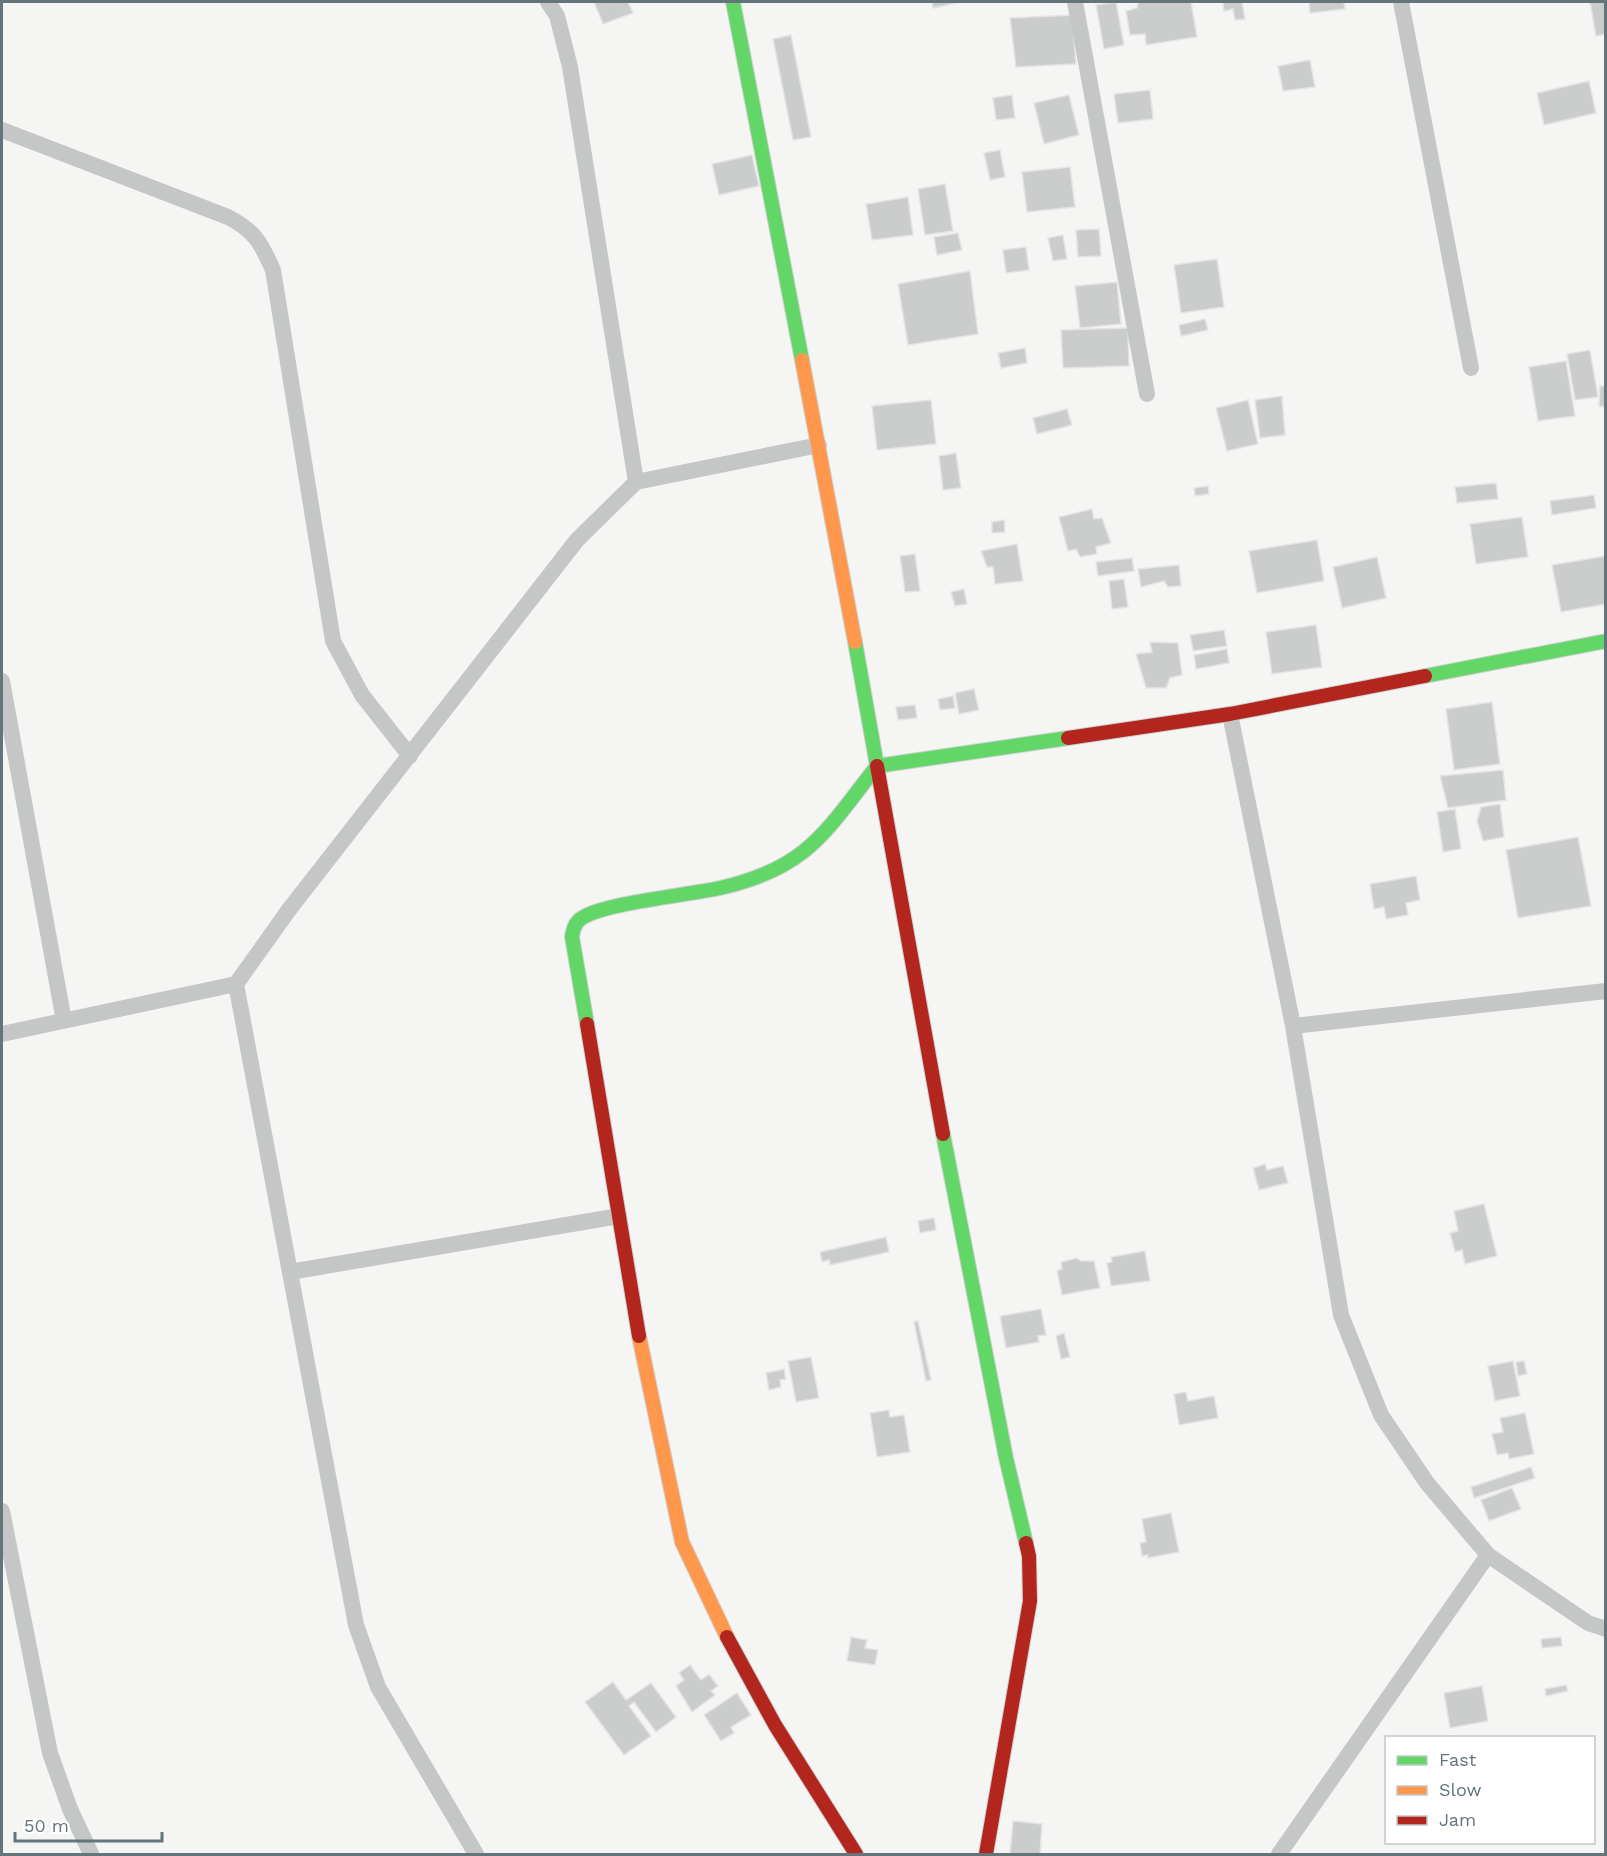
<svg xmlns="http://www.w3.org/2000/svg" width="1607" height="1856" font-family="'Work Sans',sans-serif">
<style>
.building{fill:#cbcdcd;stroke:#e4e4e4;stroke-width:1.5}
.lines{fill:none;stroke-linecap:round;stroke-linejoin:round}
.fast-casing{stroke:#d0d2d2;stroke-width:16}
.slow-casing{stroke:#d0d2d2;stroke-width:16}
.jam-casing{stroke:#d0d2d2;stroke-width:16}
.street{stroke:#c5c7c7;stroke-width:16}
.fast{stroke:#63d668;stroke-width:14}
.slow{stroke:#ff974d;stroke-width:14}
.jam{stroke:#b3261e;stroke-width:14}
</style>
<rect width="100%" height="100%" fill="#f5f5f4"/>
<path class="building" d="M 594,2 L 628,2 L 633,13 L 603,24 Z
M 932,2 L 961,2 L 933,8 Z
M 1116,2 L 1124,45 L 1104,49 L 1096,5 Z
M 1138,2 L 1191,2 L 1197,37 L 1146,45 L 1145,34 L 1130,35 L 1126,11 L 1137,8 Z
M 1223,2 L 1242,2 L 1245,19 L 1235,20 L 1233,9 L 1224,11 Z
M 1309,2 L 1344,2 L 1345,9 L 1310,13 Z
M 1590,2 L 1606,2 L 1606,34 L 1596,36 Z
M 1072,15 L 1076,64 L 1016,67 L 1010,18 Z
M 791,35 L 811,137 L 793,140 L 773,39 Z
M 1310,60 L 1315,87 L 1283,91 L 1278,66 Z
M 1589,81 L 1596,113 L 1544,125 L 1537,93 Z
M 1150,90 L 1153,119 L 1118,123 L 1114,94 Z
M 1012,95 L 1015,118 L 996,120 L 993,98 Z
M 1069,95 L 1079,135 L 1044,144 L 1034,103 Z
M 1000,150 L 1005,177 L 990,180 L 984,153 Z
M 752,155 L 759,186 L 719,195 L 712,164 Z
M 1070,167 L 1075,207 L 1027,212 L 1022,172 Z
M 945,184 L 953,231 L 925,235 L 918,189 Z
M 908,197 L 913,235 L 872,240 L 866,204 Z
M 1099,229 L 1101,256 L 1078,257 L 1076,230 Z
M 958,233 L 962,250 L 937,255 L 934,237 Z
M 1063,235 L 1067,259 L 1053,261 L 1048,238 Z
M 1026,247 L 1029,270 L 1006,273 L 1003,250 Z
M 1217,259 L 1224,307 L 1181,313 L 1174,265 Z
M 970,271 L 978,334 L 908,345 L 898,284 Z
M 1117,282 L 1121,324 L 1080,328 L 1075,286 Z
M 1205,319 L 1208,330 L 1181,336 L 1179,325 Z
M 1128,328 L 1129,366 L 1063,368 L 1061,330 Z
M 1025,348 L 1027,363 L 1001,368 L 998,353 Z
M 1590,350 L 1598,397 L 1575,400 L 1567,354 Z
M 1566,361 L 1575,416 L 1538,421 L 1529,367 Z
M 1600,386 L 1606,386 L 1606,407 L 1599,406 Z
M 1282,396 L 1285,435 L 1260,438 L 1255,400 Z
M 931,400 L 936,444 L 877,450 L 872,406 Z
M 1248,400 L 1258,444 L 1227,451 L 1216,408 Z
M 1067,409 L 1072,425 L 1037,434 L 1033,418 Z
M 956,453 L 961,488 L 943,490 L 939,456 Z
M 1496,483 L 1498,499 L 1457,503 L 1455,487 Z
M 1208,486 L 1209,494 L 1195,496 L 1194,488 Z
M 1594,495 L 1596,508 L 1552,515 L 1550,501 Z
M 1092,509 L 1094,519 L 1102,518 L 1111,543 L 1096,547 L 1097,554 L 1080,557 L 1076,549 L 1068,551 L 1059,517 Z
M 1522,517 L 1528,557 L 1476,564 L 1470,524 Z
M 1004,520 L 1005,532 L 992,533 L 992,522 Z
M 1317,540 L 1324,581 L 1257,593 L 1249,551 Z
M 1017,544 L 1023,581 L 995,584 L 993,567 L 987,567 L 981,551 Z
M 915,554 L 920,591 L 905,592 L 900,556 Z
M 1606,556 L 1606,604 L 1561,612 L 1552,565 Z
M 1377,557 L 1386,598 L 1342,608 L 1333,567 Z
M 1132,558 L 1134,571 L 1098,576 L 1096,562 Z
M 1179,565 L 1181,586 L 1168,587 L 1164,581 L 1141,587 L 1138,569 Z
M 1124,579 L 1128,607 L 1112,609 L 1109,581 Z
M 964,589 L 967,604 L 955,606 L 951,592 Z
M 1316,625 L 1322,667 L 1272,674 L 1266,632 Z
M 1224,630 L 1227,646 L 1193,651 L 1190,635 Z
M 1150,642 L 1178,643 L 1182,675 L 1170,678 L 1166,688 L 1146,688 L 1136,654 L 1152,652 Z
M 1227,649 L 1229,663 L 1196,669 L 1194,655 Z
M 974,689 L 979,710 L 959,714 L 955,693 Z
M 953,696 L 955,708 L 940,710 L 938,699 Z
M 1492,702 L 1500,764 L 1454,770 L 1446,709 Z
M 915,705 L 917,718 L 898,720 L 896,707 Z
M 1503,770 L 1506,800 L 1448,808 L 1440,776 Z
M 1500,804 L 1504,837 L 1483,841 L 1477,821 L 1481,807 Z
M 1455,809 L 1461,849 L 1443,852 L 1437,812 Z
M 1578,837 L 1591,906 L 1518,918 L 1506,850 Z
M 1416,876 L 1420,900 L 1406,903 L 1408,915 L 1386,919 L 1384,907 L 1374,909 L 1370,884 Z
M 1265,1164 L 1267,1170 L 1283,1166 L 1288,1183 L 1259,1190 L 1253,1168 Z
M 1484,1204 L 1497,1256 L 1465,1264 L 1462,1250 L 1455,1252 L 1450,1233 L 1458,1231 L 1454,1211 Z
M 934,1218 L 936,1230 L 920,1233 L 918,1221 Z
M 886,1237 L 889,1252 L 830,1265 L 829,1260 L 822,1262 L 820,1252 Z
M 1145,1251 L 1150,1281 L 1111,1286 L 1107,1263 L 1112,1262 L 1111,1257 Z
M 1077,1258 L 1081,1261 L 1094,1261 L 1100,1288 L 1062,1295 L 1057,1271 L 1062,1269 L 1061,1262 Z
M 1041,1309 L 1046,1335 L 1038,1336 L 1039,1342 L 1006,1348 L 1000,1316 Z
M 918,1321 L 931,1380 L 926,1381 L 914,1322 Z
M 1064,1333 L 1070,1357 L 1061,1359 L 1056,1336 Z
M 811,1357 L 819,1398 L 796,1402 L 788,1361 Z
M 1513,1361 L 1520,1396 L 1495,1401 L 1488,1366 Z
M 1524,1361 L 1527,1374 L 1518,1376 L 1516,1362 Z
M 784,1369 L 786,1379 L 780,1380 L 781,1387 L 769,1390 L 766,1373 Z
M 1186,1392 L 1188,1401 L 1214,1396 L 1218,1418 L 1179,1425 L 1174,1394 Z
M 889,1410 L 890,1417 L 904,1415 L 910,1452 L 877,1457 L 870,1413 Z
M 1525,1413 L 1534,1454 L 1509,1459 L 1508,1453 L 1497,1455 L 1492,1434 L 1503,1432 L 1500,1418 Z
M 1531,1467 L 1535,1478 L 1474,1498 L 1471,1487 Z
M 1512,1488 L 1521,1509 L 1489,1521 L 1481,1500 Z
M 1171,1513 L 1179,1552 L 1148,1558 L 1148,1555 L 1142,1556 L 1140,1543 L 1146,1542 L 1142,1519 Z
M 851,1637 L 867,1640 L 865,1648 L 878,1650 L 875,1665 L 847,1661 Z
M 1561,1637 L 1562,1646 L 1542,1648 L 1541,1639 Z
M 690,1665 L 701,1680 L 709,1674 L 718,1686 L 711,1691 L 715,1695 L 692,1712 L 676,1686 L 684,1680 L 679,1673 Z
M 613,1682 L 626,1700 L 651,1683 L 676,1717 L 656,1732 L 634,1702 L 629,1706 L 651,1736 L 624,1755 L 585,1702 Z
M 1566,1685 L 1568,1691 L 1546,1696 L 1545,1689 Z
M 1482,1686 L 1488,1721 L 1450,1728 L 1444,1693 Z
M 737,1693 L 751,1715 L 731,1727 L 734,1733 L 721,1741 L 704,1715 Z
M 1013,1821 L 1042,1824 L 1040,1854 L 1010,1854 Z"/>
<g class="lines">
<g class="fast-casing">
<path id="fast" d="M 733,2 L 802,360
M 855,642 L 877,766 L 1068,738
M 1425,676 L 1606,641
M 587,1024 L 572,937 C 573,929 575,922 582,918 C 604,903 689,895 720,888 C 808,868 825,832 877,766
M 943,1134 L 1006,1458 L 1026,1543"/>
</g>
<g class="slow-casing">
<path id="slow" d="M 802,360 L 855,642
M 639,1336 L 682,1542 L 727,1637"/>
</g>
<g class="jam-casing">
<path id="jam" d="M 1068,738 L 1230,714 L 1425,676
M 877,766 L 943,1134
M 587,1024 L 639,1336
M 727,1637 L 775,1725 L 856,1854
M 986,1854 L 1030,1601 L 1029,1556 L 1026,1543"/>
</g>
<path class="street" d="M 548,2 L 557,16 L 570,67 L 636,482
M 1075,2 L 1147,394
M 1401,2 L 1471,368
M 2,130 L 228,217 C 255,231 261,243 273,270 L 333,641 L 362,695 L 410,756
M 2,681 L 64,1021
M 1230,714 L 1293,1026 L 1341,1315 L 1381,1415 L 1427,1483 L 1488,1555 L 1588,1623 L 1606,1629
M 236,984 L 356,1625 L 378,1687 L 476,1854
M 1293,1026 L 1606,991
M 2,1034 L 236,984 L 288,911 L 577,540 L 636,482 L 819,445
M 290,1272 L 619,1216
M 2,1511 L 50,1753 L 70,1809 L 91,1854
M 1279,1854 L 1488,1555"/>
<use href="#fast" class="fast"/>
<use href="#slow" class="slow"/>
<use href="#jam" class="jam"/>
</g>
<rect width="1607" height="1856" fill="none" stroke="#63757b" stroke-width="6"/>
<rect x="1385" y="1736" width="210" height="108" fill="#ffffff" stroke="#c1c8ca" stroke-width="1.5"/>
<rect x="1397" y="1756" width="30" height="9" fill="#63d668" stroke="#c1c8ca" stroke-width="1.5"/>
<text x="1439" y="1766" font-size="18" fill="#63757b">Fast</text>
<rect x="1397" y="1786" width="30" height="9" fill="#ff974d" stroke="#c1c8ca" stroke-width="1.5"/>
<text x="1439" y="1796" font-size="18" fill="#63757b">Slow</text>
<rect x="1397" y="1816" width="30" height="9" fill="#b3261e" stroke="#c1c8ca" stroke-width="1.5"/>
<text x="1439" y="1826" font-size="18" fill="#63757b">Jam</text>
<path d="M15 1832v9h147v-9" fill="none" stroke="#63757b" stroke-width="3"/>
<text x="24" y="1832" font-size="18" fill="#63757b" stroke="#ffffff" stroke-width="4.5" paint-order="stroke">50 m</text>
</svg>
